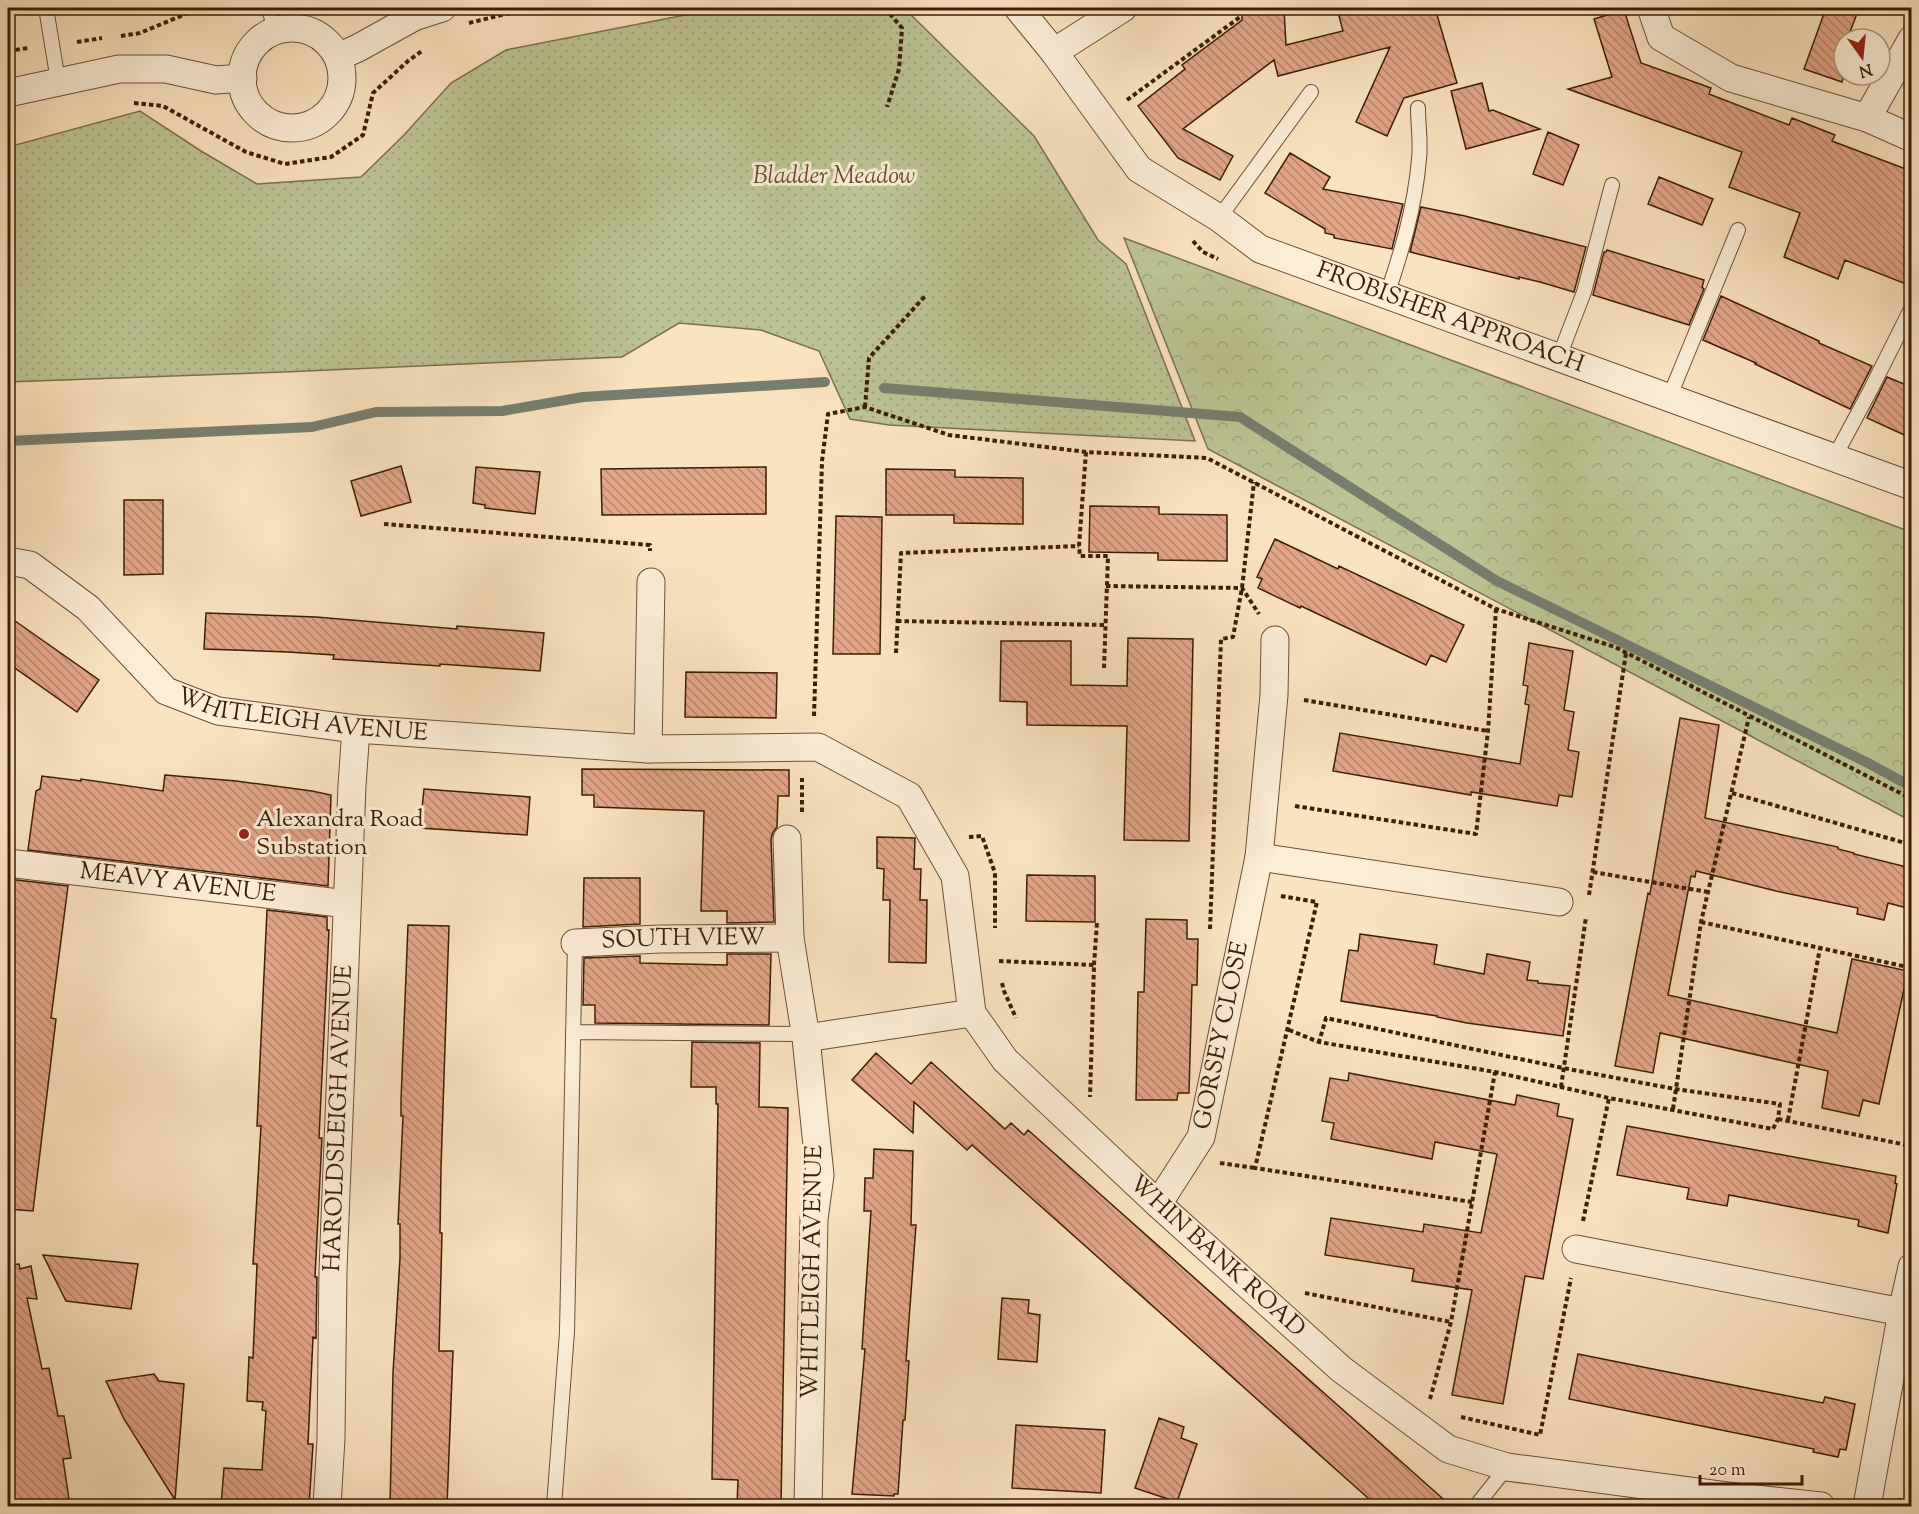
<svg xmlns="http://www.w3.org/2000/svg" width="1919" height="1514" font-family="'Sorts Mill Goudy',serif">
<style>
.forest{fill:url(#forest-crowns);stroke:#7c704c;stroke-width:1.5}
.park{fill:url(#park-dots);stroke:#7c704c;stroke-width:1.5}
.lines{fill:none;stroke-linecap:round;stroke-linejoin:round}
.stream{stroke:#777e6d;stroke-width:10}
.building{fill:url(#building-back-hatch);stroke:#3c1d06;stroke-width:1.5}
.lane-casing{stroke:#6c4e34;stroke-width:16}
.street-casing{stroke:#6c4e34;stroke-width:29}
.path{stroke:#3c1d06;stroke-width:4;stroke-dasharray:4.5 3;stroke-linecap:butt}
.lane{stroke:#fcedd5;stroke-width:14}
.street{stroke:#fcedd5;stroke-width:27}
.poi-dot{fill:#8f2418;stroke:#fcedd5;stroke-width:2}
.labels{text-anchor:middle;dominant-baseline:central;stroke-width:6;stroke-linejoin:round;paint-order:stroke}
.park-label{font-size:24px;font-style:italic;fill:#634f30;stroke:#fcedd5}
.street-label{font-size:24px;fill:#3c1d06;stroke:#fcedd5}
.poi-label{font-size:24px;fill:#3c1d06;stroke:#fcedd5;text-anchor:start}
</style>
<defs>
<pattern id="forest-crowns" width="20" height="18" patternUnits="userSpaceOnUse" patternTransform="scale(1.5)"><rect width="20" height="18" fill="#bdc493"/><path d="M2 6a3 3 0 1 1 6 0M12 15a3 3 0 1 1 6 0" fill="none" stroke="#a3a87d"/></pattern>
<pattern id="park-dots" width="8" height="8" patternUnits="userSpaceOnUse" patternTransform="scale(1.5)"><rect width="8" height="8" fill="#bdc493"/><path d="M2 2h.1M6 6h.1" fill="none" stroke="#a3a87d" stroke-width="1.8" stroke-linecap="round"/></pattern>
<pattern id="building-back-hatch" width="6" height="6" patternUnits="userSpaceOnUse" patternTransform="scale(1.5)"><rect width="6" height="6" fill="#e2a586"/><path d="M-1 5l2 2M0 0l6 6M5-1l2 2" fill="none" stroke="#b8866c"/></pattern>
</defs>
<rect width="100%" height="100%" fill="#fae3bf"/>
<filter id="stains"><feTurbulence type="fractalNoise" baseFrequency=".00333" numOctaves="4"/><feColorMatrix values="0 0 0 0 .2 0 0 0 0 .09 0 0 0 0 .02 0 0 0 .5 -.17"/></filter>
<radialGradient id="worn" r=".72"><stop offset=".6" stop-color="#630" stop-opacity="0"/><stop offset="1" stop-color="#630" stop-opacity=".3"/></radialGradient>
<path class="forest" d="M 1124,238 L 1911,532 L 1911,821 L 1208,449 Z"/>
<path class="park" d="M 721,8 L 904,8 L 1034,136 L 1098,240 L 1126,264 L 1195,441 L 889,425 L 850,419 L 819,351 L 761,330 L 679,323 L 622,357 L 283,372 L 8,382 L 8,147 L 140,111 L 201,151 L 257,184 L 361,177 L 404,135 L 451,83 L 506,50 Z"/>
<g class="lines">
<path class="stream" d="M 884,388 L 1240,417 L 1497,581 L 1868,763 L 1912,787
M 8,441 L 312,427 L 376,412 L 502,411 L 583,397 L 825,382"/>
</g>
<path class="building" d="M 1242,8 L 1284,8 L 1286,45 L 1343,31 L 1337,8 L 1435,8 L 1457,83 L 1404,98 L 1387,136 L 1356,122 L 1390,47 L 1278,76 L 1274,60 L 1183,129 L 1233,156 L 1220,180 L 1178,158 L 1138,106 L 1185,69 L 1182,65 L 1242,20 Z
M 1826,8 L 1859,8 L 1850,32 L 1859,35 L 1858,39 L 1844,39 L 1844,75 L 1842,82 L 1804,69 Z
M 1624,10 L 1641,63 L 1711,88 L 1709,94 L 1789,125 L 1792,118 L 1835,135 L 1832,141 L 1911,171 L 1911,286 L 1845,260 L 1838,279 L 1784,257 L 1800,213 L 1729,187 L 1742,152 L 1568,89 L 1612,77 L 1594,19 Z
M 1482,83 L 1489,111 L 1493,110 L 1540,129 L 1466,149 L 1451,91 Z
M 1548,132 L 1579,145 L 1563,185 L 1533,174 Z
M 1290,153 L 1330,177 L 1323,189 L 1403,204 L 1392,249 L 1334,238 L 1334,235 L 1325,233 L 1325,229 L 1265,193 Z
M 1659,177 L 1713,199 L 1702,225 L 1648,204 Z
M 1421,207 L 1465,216 L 1586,247 L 1574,292 L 1540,282 L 1519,277 L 1519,279 L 1410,252 Z
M 1607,250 L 1704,280 L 1702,287 L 1704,289 L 1689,325 L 1593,295 L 1604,252 L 1606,252 Z
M 1721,296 L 1819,341 L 1819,343 L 1872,366 L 1850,409 L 1755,364 L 1756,363 L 1703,340 Z
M 1887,377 L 1911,387 L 1911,438 L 1867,418 Z
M 401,466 L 411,502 L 361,516 L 351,481 Z
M 476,467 L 540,472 L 535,514 L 485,508 L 485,505 L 473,503 Z
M 766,467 L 766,514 L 602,515 L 601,469 Z
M 886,469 L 955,470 L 955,477 L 1023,478 L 1023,524 L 954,523 L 954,515 L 886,515 Z
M 124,500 L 163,500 L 163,574 L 124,575 Z
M 1090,506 L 1159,507 L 1159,514 L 1227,515 L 1227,561 L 1158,560 L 1158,553 L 1089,552 Z
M 836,516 L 882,517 L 880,654 L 833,654 Z
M 1275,539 L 1338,569 L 1339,566 L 1464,625 L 1446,662 L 1431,655 L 1426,665 L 1301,606 L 1300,608 L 1258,588 L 1262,579 L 1257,577 Z
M 206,613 L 316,617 L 457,629 L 457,626 L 544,633 L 540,671 L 440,664 L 440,666 L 333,659 L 334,655 L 288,652 L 204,649 Z
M 8,616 L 99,680 L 77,712 L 8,663 Z
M 1128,638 L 1193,639 L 1189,841 L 1124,840 L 1127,726 L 1027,725 L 1027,702 L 1000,701 L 1001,641 L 1071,641 L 1071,685 L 1127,686 Z
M 1529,643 L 1573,651 L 1564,710 L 1574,712 L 1568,750 L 1579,752 L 1572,797 L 1559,795 L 1557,806 L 1471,792 L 1471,795 L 1333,771 L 1340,733 L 1520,764 L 1529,705 L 1525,704 L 1528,686 L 1523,685 Z
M 686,672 L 777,673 L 776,718 L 685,717 Z
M 1680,718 L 1719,725 L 1705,818 L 1838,847 L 1838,849 L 1854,853 L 1854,854 L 1911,868 L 1911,909 L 1888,903 L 1884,920 L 1857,914 L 1858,908 L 1776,891 L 1696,871 L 1695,877 L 1691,876 L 1668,995 L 1837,1033 L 1852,959 L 1908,971 L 1879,1104 L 1863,1100 L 1859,1116 L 1822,1108 L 1828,1071 L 1660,1033 L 1653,1073 L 1615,1066 L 1648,893 L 1650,894 Z
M 582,769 L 789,770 L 789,796 L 778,796 L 777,827 L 773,832 L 771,839 L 774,922 L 727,923 L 727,911 L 701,911 L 704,811 L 594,807 L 594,795 L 582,795 Z
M 165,775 L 236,781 L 312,791 L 331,795 L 328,886 L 28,850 L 36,791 L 40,789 L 42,776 L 81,781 L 81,779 L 163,791 Z
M 424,789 L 530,797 L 527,835 L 420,828 Z
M 877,837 L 915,838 L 914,869 L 921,869 L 920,900 L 927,900 L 926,963 L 889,962 L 890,900 L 883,900 L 884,869 L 877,868 Z
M 1027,875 L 1095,876 L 1095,922 L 1026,921 Z
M 584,878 L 640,878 L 640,924 L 583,927 Z
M 8,879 L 68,886 L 51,1018 L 56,1019 L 33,1211 L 8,1209 Z
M 267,910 L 327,917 L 327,930 L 329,930 L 319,1138 L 322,1138 L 315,1277 L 317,1277 L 316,1338 L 313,1337 L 308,1444 L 313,1444 L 309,1506 L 221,1506 L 224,1468 L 262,1470 L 266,1411 L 262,1410 L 263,1402 L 247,1401 L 249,1357 L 253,1358 L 257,1264 L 253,1264 L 261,1126 L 257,1126 Z
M 1146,919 L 1187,920 L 1187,939 L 1198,939 L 1197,985 L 1192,985 L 1189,1093 L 1178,1093 L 1177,1100 L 1136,1100 L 1138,992 L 1144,992 Z
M 408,925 L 449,926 L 441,1168 L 440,1233 L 442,1233 L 439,1351 L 453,1351 L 447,1506 L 390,1506 L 393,1373 L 400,1258 L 400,1224 L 398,1224 L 403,1116 L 401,1116 L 401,1100 Z
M 1360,934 L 1437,945 L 1434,964 L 1484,974 L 1487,954 L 1530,962 L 1527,980 L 1538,981 L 1538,983 L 1570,986 L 1563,1036 L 1467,1023 L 1437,1017 L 1437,1016 L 1341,1001 L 1349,950 L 1358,951 Z
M 727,954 L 771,954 L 769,1025 L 595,1023 L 595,1005 L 583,1005 L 584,958 L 640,956 L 640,963 L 727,965 Z
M 692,1042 L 760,1043 L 759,1107 L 788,1108 L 781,1506 L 737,1506 L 738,1480 L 712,1479 L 718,1104 L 716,1104 L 716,1087 L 691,1087 Z
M 876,1053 L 911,1084 L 931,1062 L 1005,1129 L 1011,1123 L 1024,1135 L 1028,1130 L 1451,1506 L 1377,1506 L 972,1145 L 967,1150 L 914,1102 L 913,1133 L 852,1080 Z
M 1349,1073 L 1515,1105 L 1517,1095 L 1559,1104 L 1557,1116 L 1573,1119 L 1543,1279 L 1525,1276 L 1503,1404 L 1452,1395 L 1472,1290 L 1412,1281 L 1414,1269 L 1325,1255 L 1331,1218 L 1423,1232 L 1424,1224 L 1481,1233 L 1497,1154 L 1435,1142 L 1432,1159 L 1331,1139 L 1334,1123 L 1322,1121 L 1330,1078 L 1348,1081 Z
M 1627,1126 L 1896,1176 L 1895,1183 L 1897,1184 L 1888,1233 L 1858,1226 L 1859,1220 L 1729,1195 L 1727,1206 L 1687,1199 L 1689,1188 L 1617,1175 Z
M 874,1149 L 913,1151 L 911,1225 L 916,1225 L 906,1361 L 909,1361 L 905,1420 L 903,1420 L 898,1494 L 894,1494 L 894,1496 L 852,1494 L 865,1349 L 862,1349 L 871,1211 L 864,1211 L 865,1178 L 873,1178 Z
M 43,1255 L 138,1264 L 131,1309 L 66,1301 Z
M 19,1264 L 20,1269 L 31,1266 L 37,1299 L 27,1298 L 42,1369 L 49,1368 L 58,1416 L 64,1416 L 71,1458 L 63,1459 L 70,1506 L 8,1506 L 8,1265 Z
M 1002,1298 L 1029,1300 L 1028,1313 L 1040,1315 L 1037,1362 L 998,1359 Z
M 1578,1354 L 1823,1403 L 1825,1397 L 1855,1404 L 1846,1450 L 1840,1449 L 1838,1457 L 1813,1452 L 1814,1449 L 1569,1399 Z
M 154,1374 L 159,1381 L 184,1384 L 175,1500 L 124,1419 L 106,1381 Z
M 1159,1418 L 1184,1427 L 1181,1438 L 1197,1444 L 1177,1502 L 1135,1488 Z
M 1016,1425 L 1105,1430 L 1101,1493 L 1012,1488 Z"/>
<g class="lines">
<g class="lane-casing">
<path id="lane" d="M 46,8 L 58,81
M 269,8 L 275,31
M 1219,218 L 1311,92
M 1387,295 C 1402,250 1415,207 1419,159 C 1421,143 1418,125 1418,108
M 1559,357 L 1584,292 L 1612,185
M 1669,398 L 1738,230
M 1834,458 L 1871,389 L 1912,307
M 573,1032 L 805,1034
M 554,1506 L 567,1332 L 575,943
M 1476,1506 L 1507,1467"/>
</g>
<g class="street-casing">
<g id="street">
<path id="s1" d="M 1018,8 L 1054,52 L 1139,169 L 1219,218 L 1260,249 L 1912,486"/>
<path d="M 1651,8 L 1661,37 L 1731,78 L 1867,118 L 1912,138"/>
<circle cx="292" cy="78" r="50"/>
<path d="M 1054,52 L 1123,8"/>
<path d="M 338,57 L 358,48 L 414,17 L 442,8"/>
<path d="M 8,93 L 119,69 L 166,69 L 216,80 L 243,78"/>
<path d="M 1867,118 L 1912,39"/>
<path id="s2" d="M 8,561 L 30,565 L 88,608 L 166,691 L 218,711 L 356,729 L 648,749 L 818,747 L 909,796 L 955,876 L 972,1013 L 1005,1060 L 1158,1204 L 1341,1369 L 1448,1449 L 1507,1467 L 1727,1496 L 1821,1506"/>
<path d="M 648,749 L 651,582"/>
<path d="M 787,839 L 790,938 L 806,1038 L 820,1175 L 814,1219 L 808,1506"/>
<path d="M 1259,857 L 1559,902"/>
<path id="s3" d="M 8,863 L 347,904"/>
<path id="s4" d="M 575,943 L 660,939 L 790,938"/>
<path d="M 806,1038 L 972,1013"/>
<path id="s5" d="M 1158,1204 L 1201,1137 L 1259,857 L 1274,695 L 1275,640"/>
<path d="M 1576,1249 L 1902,1312"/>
<path id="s6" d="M 327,1506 L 331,1438 L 333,1270 L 352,785 L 356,729"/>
<path d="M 1867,1506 L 1902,1312 L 1912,1267"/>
</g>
</g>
<path class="path" d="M 885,8 L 902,28 L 899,69 L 887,107
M 469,23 L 530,8
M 121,36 L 140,33 L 200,8
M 77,42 L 102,38
M 8,51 L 28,48
M 1127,100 L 1240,17 L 1239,8
M 134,103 L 163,106 L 246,152 L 285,164 L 331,157 L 363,135 L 373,93 L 408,61 L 422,51
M 1193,241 L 1203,252 L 1218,259
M 865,407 L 869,358 L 926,295
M 1086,452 L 1079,546 L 1080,556 L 1108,556 L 1104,668
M 384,524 L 650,545 L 650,551
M 1106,586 L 1242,588 L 1259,614
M 897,621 L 1105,625
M 896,653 L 901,553 L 1079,546
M 1304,700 L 1488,731
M 814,716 L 822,461 L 828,414 L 865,407 L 949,435 L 1086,452 L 1207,458 L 1496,609 L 1615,647 L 1912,799
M 1732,793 L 1912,845
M 1295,806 L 1476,834 L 1488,731 L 1496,609
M 802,812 L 802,778
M 969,837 L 982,836 L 995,873 L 995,928
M 1593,872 L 1708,892
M 1589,895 L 1626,653
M 1281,896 L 1317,902 L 1255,1168 L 1472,1202
M 1701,922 L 1912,968
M 1210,929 L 1221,639 L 1233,637 L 1242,588 L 1254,482
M 999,961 L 1094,965 L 1090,1097
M 1094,965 L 1097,922
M 1002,983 L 1004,991 L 1016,1018
M 1289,1030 L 1319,1042 L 1495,1072 L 1609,1098 L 1773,1129 L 1778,1119 L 1780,1104 L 1675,1089 L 1563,1068 L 1326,1018 L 1319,1042
M 1561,1087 L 1586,917
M 1673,1109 L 1701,922 L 1749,717
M 1778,1119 L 1912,1146
M 1788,1120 L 1820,948
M 1220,1163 L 1255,1168
M 1583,1221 L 1609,1098
M 1305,1293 L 1451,1322
M 1430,1399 L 1451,1322 L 1495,1072
M 1461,1417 L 1540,1435 L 1571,1278
M 1897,1500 L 1912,1502"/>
<use href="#lane" class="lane"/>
<use href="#street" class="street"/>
</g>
<circle class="poi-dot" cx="244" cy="834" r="6"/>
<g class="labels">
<g class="park-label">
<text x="834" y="177">Bladder Meadow</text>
</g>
<g class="street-label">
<text stroke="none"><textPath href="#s1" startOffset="549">FROBISHER APPROACH</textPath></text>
<text stroke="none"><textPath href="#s2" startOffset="348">WHITLEIGH AVENUE</textPath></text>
<text stroke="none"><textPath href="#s3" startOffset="171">MEAVY AVENUE</textPath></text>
<text stroke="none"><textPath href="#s4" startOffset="108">SOUTH VIEW</textPath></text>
<text stroke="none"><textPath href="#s5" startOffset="183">GORSEY CLOSE</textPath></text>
<text stroke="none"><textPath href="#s6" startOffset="388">HAROLDSLEIGH AVENUE</textPath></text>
<text stroke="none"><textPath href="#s2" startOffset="1546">WHIN BANK ROAD</textPath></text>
<text transform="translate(813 1272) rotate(-89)">WHITLEIGH AVENUE</text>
</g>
<g class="poi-label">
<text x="256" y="820">Alexandra Road<tspan x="256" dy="28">Substation</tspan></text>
</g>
</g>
<rect width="1919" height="1514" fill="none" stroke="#fae3bf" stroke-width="30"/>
<rect x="9" y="9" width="1901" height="1496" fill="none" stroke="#3c1d06" stroke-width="3"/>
<rect x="15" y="15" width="1889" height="1484" fill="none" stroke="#3c1d06" stroke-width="1.5"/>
<g transform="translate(1862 57) rotate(165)"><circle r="28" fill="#fcedd5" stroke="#af9a82" stroke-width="1.5"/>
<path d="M0-4.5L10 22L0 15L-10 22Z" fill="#8f2418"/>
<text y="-9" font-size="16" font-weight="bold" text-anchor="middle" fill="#3c1d06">N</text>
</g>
<path d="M1700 1475v9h102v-9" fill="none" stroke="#3c1d06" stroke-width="3"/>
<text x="1709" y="1475" font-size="18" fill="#3c1d06" stroke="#fcedd5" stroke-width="4.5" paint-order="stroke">20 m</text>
<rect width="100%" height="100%" filter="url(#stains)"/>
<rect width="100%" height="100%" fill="url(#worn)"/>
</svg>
